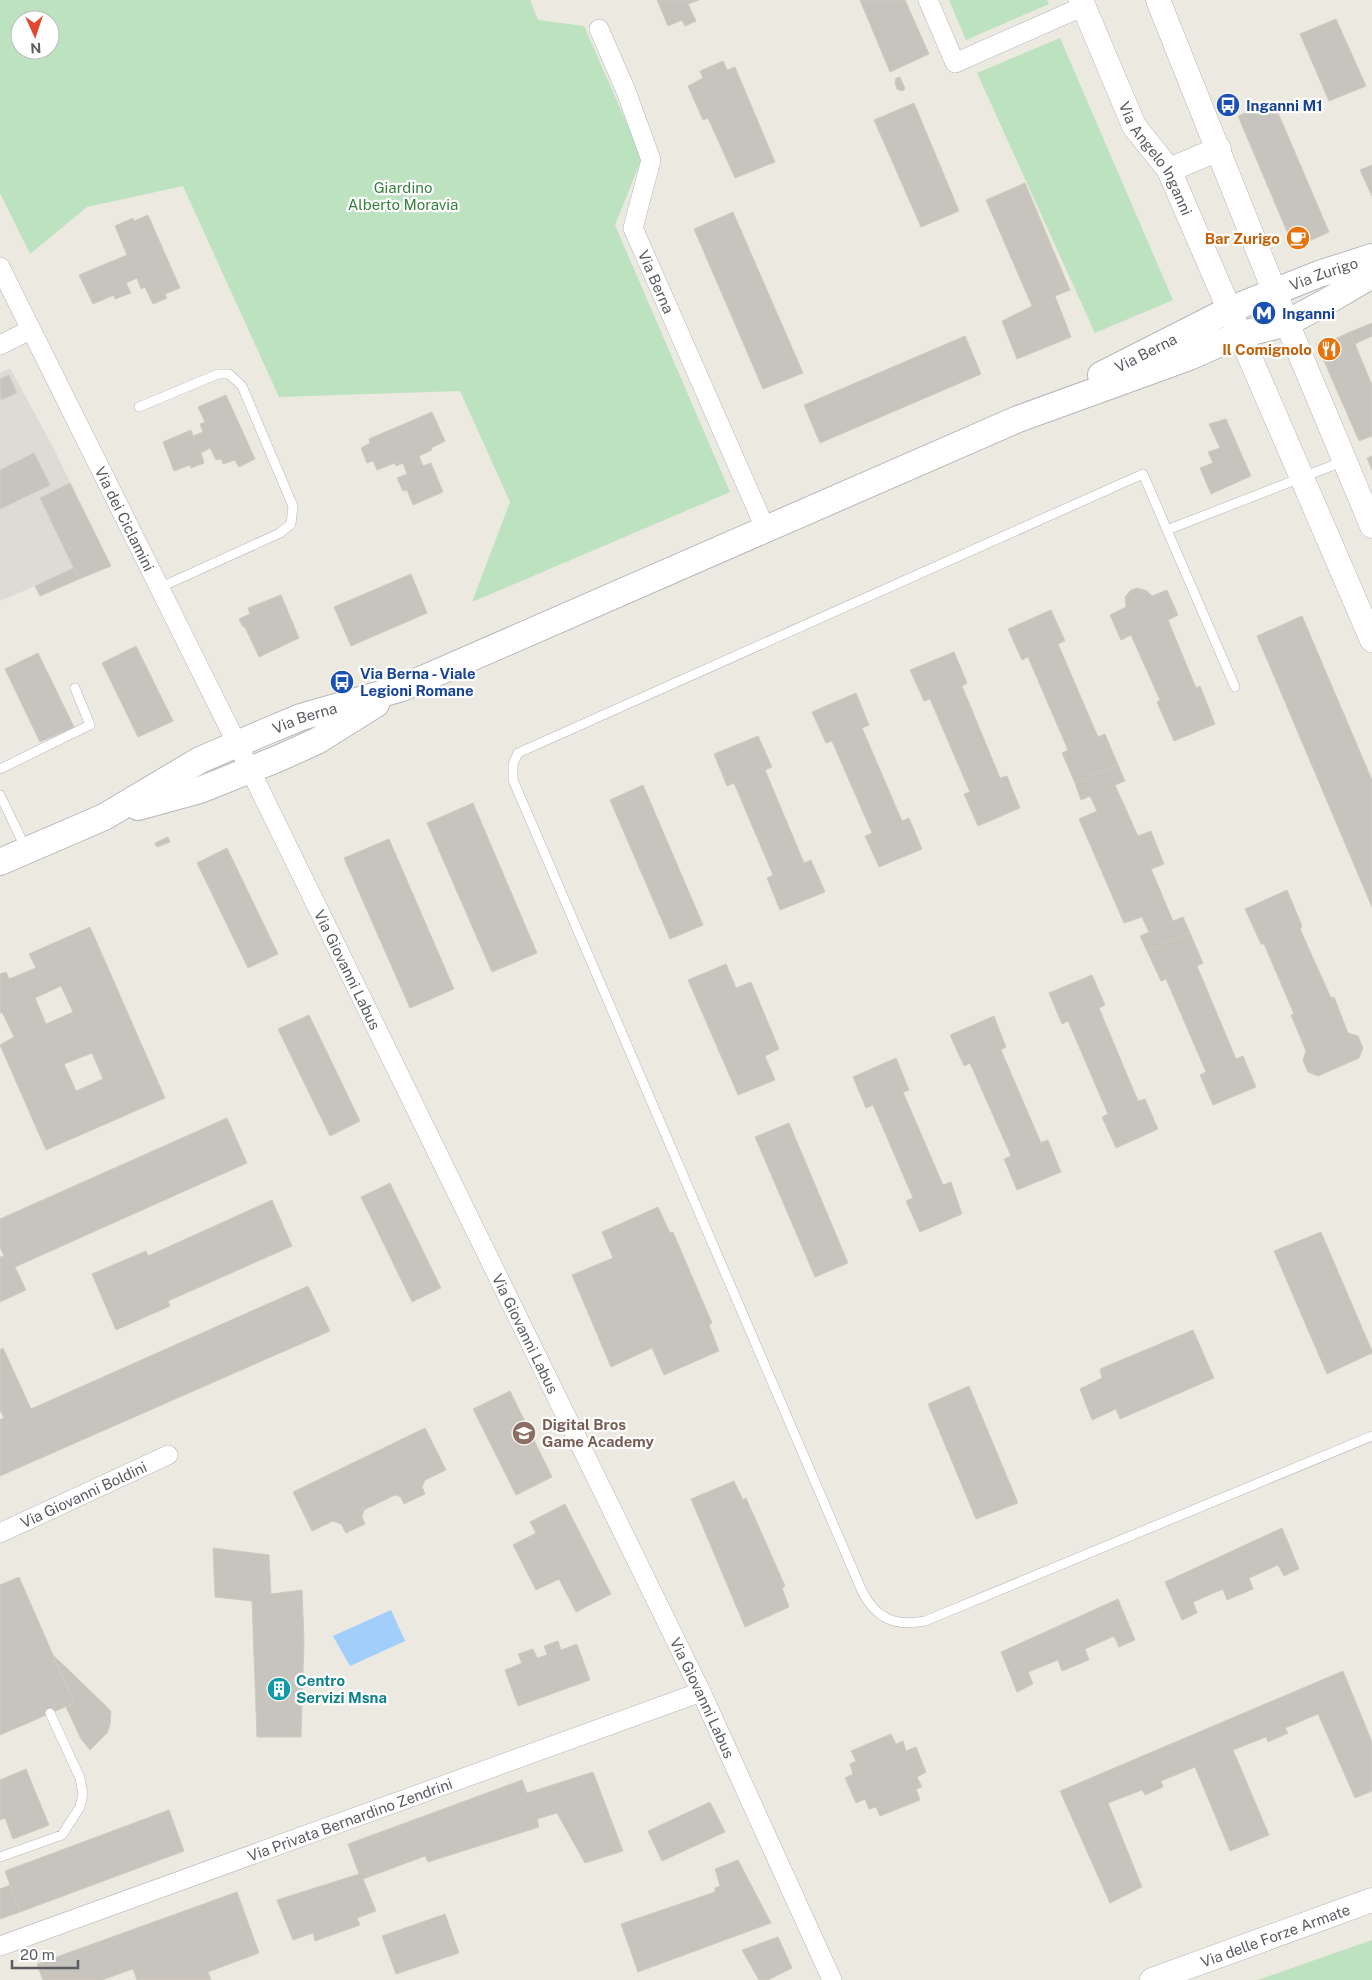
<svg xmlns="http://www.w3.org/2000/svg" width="1372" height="1980" font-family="'Public Sans',sans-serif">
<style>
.industrial{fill:#dddbd5}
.green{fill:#bde2bf;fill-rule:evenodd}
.water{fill:#a1cefb}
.building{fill:#c6c4bd;stroke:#d0cbbf;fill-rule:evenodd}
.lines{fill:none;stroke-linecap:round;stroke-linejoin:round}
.service-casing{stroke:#b3b6ba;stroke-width:10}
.minor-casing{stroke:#b3b6ba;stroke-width:20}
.tertiary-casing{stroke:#b3b6ba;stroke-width:25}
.secondary-casing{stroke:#b4b7bc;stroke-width:28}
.service{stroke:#fff;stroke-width:9}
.minor{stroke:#fff;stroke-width:19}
.tertiary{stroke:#fff;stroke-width:24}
.secondary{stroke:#fff;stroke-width:26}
.labels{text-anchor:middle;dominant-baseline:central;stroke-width:4.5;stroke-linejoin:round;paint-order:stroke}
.transit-label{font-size:15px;font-weight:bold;fill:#164399;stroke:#fff;text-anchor:start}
.street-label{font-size:15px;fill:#595c61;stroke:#fff}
.park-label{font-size:15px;fill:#37813f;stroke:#fff}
.food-label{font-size:15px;font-weight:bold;fill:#c56008;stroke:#fff;text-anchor:end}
.education-label{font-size:15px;font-weight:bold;fill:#785e54;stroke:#fff;text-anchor:start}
.culture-label{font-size:15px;font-weight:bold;fill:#0d838f;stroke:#fff;text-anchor:start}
</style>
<rect width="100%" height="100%" fill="#ebe9e0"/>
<path class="industrial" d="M 10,368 L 53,447 L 111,566 L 40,596 L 35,586 L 0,601 L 0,373 Z"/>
<path class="green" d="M 0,0 L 530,0 L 538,20 L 584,26 L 642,158 L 615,225 L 730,492 L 472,602 L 510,502 L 460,391 L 279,397 L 183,186 L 87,207 L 30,254 L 0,193 ZM 20,20 L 50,20 L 50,50 L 20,50 Z
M 949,0 L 1047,0 L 1049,4 L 966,40 Z
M 1060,38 L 1173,300 L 1095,333 L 977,73 Z
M 1372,1940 L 1372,1980 L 1258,1980 Z"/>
<path class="water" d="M 391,1610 L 405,1641 L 350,1666 L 333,1636 Z"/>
<path class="building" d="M 657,0 L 699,0 L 688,4 L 696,21 L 685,26 L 682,20 L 668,26 Z
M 860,0 L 905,0 L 929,54 L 890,72 Z
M 1336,19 L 1366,86 L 1329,101 L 1300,34 Z
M 723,61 L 727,70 L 735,67 L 775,162 L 735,178 L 708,118 L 703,120 L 688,86 L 703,78 L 700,71 Z
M 900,77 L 905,89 L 902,91 L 897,89 L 895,83 L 896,78 Z
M 1273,101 L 1329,232 L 1294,248 L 1238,116 Z
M 914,103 L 959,211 L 921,227 L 874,120 Z
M 1372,165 L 1372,196 L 1360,170 Z
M 1025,183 L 1070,290 L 1055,296 L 1071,337 L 1017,359 L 1002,321 L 1032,306 L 986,200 Z
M 733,212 L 803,373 L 763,389 L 694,229 Z
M 148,215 L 180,288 L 165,294 L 167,298 L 153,304 L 145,287 L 141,289 L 137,278 L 126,283 L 131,293 L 115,299 L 114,295 L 93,304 L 79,275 L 127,255 L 115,226 L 133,218 L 134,221 Z
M 1372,323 L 1372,336 L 1355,344 L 1350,332 Z
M 1350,332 L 1372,385 L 1372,436 L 1359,441 L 1318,347 Z
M 965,336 L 981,374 L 820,443 L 804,405 Z
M 9,375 L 17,393 L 1,400 L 0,379 Z
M 226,395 L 255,459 L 239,467 L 235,460 L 223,464 L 221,459 L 216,460 L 210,448 L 201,453 L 204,463 L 191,468 L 190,465 L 174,471 L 163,442 L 191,430 L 193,436 L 203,432 L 200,424 L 205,422 L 198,407 Z
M 432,412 L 445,441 L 431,448 L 432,450 L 419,456 L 423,466 L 431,463 L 443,492 L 413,505 L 407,490 L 403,491 L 397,478 L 407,474 L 403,463 L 396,466 L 395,463 L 377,470 L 373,461 L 367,463 L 361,448 L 370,443 L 369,439 Z
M 1226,419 L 1251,476 L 1211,494 L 1200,468 L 1213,463 L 1208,452 L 1220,448 L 1209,424 Z
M 34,453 L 50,485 L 0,509 L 0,470 Z
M 1372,456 L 1372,470 L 1367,458 Z
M 70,483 L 111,566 L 79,579 L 40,498 Z
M 74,568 L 79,579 L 40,596 L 35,586 Z
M 411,574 L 427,613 L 351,646 L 334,607 Z
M 1137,588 L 1147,591 L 1152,596 L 1167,590 L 1178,615 L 1168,620 L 1196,688 L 1200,686 L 1215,724 L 1174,741 L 1157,702 L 1160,700 L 1131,635 L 1121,640 L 1110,615 L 1126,607 L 1125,597 L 1131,590 Z
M 281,595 L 299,638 L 259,657 L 245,627 L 243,627 L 239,619 L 250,614 L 248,608 Z
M 1051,610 L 1065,641 L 1058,644 L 1098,737 L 1105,734 L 1118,765 L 1075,783 L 1062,753 L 1068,750 L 1028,657 L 1022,660 L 1008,629 Z
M 1302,616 L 1372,780 L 1372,907 L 1257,636 Z
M 136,646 L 173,721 L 138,737 L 102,663 Z
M 954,652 L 967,683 L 962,686 L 1000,778 L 1007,776 L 1020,808 L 978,826 L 964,794 L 970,792 L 930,699 L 924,701 L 910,670 Z
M 38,653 L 74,727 L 40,742 L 5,669 Z
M 347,678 L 348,682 L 336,687 L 335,683 Z
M 856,693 L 869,725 L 862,728 L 902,821 L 909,818 L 922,849 L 879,867 L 865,836 L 872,833 L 832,741 L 826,743 L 812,712 Z
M 758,736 L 772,767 L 765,770 L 804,863 L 811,860 L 825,892 L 780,910 L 767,878 L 773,875 L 734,783 L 727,786 L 714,754 Z
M 1118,765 L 1125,781 L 1115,785 L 1138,836 L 1151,831 L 1164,864 L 1151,869 L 1173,921 L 1183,917 L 1190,933 L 1147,951 L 1140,936 L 1149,932 L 1142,917 L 1124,923 L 1079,819 L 1097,811 L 1090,796 L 1081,800 L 1075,783 Z
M 643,785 L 703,925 L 670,939 L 610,800 Z
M 473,803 L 537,953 L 492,972 L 427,823 Z
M 168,837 L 170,842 L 157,847 L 155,843 Z
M 389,839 L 454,989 L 410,1008 L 344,858 Z
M 227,848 L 278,954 L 248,968 L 197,863 Z
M 1287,890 L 1302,926 L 1300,929 L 1331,998 L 1334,997 L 1348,1033 L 1358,1036 L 1363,1048 L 1359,1058 L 1318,1076 L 1308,1072 L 1303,1060 L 1306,1051 L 1291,1015 L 1294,1014 L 1264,944 L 1261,944 L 1245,909 Z
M 90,927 L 165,1098 L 46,1150 L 0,1045 L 14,1037 L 2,1012 L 0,1013 L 0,974 L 6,972 L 9,979 L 36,968 L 29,954 ZM 61,986 L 73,1012 L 46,1024 L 35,998 ZM 92,1053 L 103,1079 L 76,1091 L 64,1064 Z
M 1190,933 L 1203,963 L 1197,966 L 1236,1059 L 1243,1056 L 1256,1087 L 1213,1105 L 1200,1075 L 1206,1072 L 1166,979 L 1161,981 L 1147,951 Z
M 726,964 L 736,988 L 751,982 L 779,1049 L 765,1056 L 775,1080 L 738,1095 L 688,980 Z
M 1092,975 L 1105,1005 L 1099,1008 L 1138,1101 L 1145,1099 L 1158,1129 L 1116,1148 L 1102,1117 L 1108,1114 L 1068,1021 L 1062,1024 L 1049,993 Z
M 309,1015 L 360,1121 L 330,1136 L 278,1029 Z
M 994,1016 L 1006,1047 L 1001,1050 L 1041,1143 L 1048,1140 L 1061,1172 L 1017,1190 L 1004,1159 L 1011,1156 L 970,1063 L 964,1066 L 950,1035 Z
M 896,1058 L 909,1090 L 903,1092 L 943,1185 L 951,1182 L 962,1214 L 920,1232 L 906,1201 L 913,1198 L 873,1105 L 866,1108 L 853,1077 Z
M 227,1118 L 247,1163 L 15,1267 L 26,1290 L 0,1302 L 0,1257 L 4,1256 L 0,1247 L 0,1219 Z
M 789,1123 L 848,1263 L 815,1277 L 755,1137 Z
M 390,1183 L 441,1288 L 412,1302 L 361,1197 Z
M 272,1200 L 292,1246 L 168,1301 L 170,1306 L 116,1330 L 92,1274 L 146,1251 L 148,1256 Z
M 658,1207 L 670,1233 L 673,1232 L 712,1323 L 709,1325 L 719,1351 L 664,1375 L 652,1348 L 611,1367 L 572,1275 L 613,1258 L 602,1232 Z
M 1321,1232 L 1372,1351 L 1372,1353 L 1327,1374 L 1274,1251 Z
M 308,1286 L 330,1331 L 0,1476 L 0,1420 L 4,1418 L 0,1410 L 0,1350 L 3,1348 L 31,1409 Z
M 1193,1330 L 1214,1378 L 1120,1419 L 1116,1409 L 1092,1420 L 1080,1389 L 1102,1378 L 1100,1369 Z
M 969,1386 L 1018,1503 L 976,1519 L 928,1404 Z
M 510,1391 L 552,1477 L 516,1495 L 473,1409 Z
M 425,1428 L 446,1470 L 425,1480 L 422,1487 L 425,1494 L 404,1504 L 401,1497 L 395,1495 L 364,1510 L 362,1517 L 365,1524 L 346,1533 L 341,1524 L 333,1521 L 312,1531 L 293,1492 Z
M 734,1481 L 743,1500 L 746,1498 L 785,1586 L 782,1588 L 789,1607 L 745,1627 L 691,1499 Z
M 565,1504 L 611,1594 L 576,1612 L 559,1579 L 536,1590 L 513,1545 L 536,1533 L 530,1522 Z
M 1282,1528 L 1299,1569 L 1284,1576 L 1278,1565 L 1249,1578 L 1253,1589 L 1227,1600 L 1223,1589 L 1193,1602 L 1197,1613 L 1182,1620 L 1165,1582 Z
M 213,1548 L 269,1555 L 271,1594 L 302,1590 L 304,1641 L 301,1737 L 257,1737 L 252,1601 L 215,1597 Z
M 19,1577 L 74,1703 L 0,1735 L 0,1585 Z
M 1118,1599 L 1135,1640 L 1119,1647 L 1114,1636 L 1085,1649 L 1089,1660 L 1062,1671 L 1058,1660 L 1028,1672 L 1033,1684 L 1017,1692 L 1001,1652 Z
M 558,1641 L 561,1650 L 577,1644 L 590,1680 L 518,1706 L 505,1670 L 522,1663 L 518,1654 L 533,1649 L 537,1658 L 547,1655 L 544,1646 Z
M 52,1654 L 111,1711 L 110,1725 L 107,1733 L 90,1750 L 81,1739 L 66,1707 L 74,1703 Z
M 1343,1671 L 1372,1742 L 1372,1791 L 1355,1798 L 1318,1714 L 1285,1728 L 1288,1733 L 1268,1742 L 1266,1737 L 1233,1750 L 1269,1835 L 1230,1851 L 1195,1767 L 1161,1781 L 1163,1787 L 1145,1795 L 1142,1790 L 1108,1803 L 1142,1887 L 1110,1903 L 1060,1791 Z
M 891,1734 L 896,1744 L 903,1741 L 906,1751 L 916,1747 L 926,1772 L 917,1777 L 922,1787 L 916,1789 L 920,1800 L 880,1816 L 876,1807 L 869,1809 L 865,1799 L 856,1803 L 845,1778 L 853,1774 L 850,1764 L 856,1761 L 851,1751 Z
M 26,1769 L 49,1825 L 13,1839 L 5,1818 L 0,1820 L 0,1780 Z
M 593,1772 L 623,1851 L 585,1863 L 557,1813 L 537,1819 L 539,1827 L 428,1862 L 425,1856 L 363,1879 L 376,1911 L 357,1918 L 360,1925 L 315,1941 L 313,1933 L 293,1940 L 277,1900 L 359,1874 L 348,1844 L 522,1780 L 527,1793 Z
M 710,1802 L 725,1832 L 662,1861 L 648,1831 Z
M 169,1810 L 184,1851 L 20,1912 L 5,1871 Z
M 738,1860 L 771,1923 L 638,1972 L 621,1924 L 715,1892 L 715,1888 L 720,1886 L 715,1869 Z
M 10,1885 L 20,1912 L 0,1919 L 0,1889 Z
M 237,1892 L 259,1953 L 208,1972 L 211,1980 L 137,1980 L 133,1969 L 102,1980 L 43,1980 L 37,1964 Z
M 445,1914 L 459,1953 L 396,1974 L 382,1936 Z
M 778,1937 L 792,1968 L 768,1980 L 759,1980 L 742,1950 Z"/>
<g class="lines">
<g class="service-casing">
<path id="service" d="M 139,407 L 218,374 L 229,374 L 242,386 L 293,506 L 291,524 L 280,533 L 159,588
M 1344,461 L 1167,530 L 1143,474 L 518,753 L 513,764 L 513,780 L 862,1591 C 876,1618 894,1627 925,1621 L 1372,1436
M 1167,530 L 1235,687
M 0,769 L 90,725 L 75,688
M 0,795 L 26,849
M 0,1857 L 62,1835 L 80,1807 L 83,1794 L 80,1778 L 50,1713"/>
</g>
<g class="minor-casing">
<g id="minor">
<path d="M 928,0 L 955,63 L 1084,6"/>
<path id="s1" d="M 599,29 L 626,91 L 651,160 L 633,228 L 766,530"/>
<path id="s2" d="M 0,267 L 259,788 L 701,1692 L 832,1980"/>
<path d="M 0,345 L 30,330"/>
<path id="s3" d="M 0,1533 L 168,1455"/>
<path id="s4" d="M 0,1946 L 701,1692"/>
</g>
</g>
<g class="tertiary-casing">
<g id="tertiary">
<path id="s5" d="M 1081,0 L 1134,126 L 1169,170 L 1372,640"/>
<path d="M 1158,0 L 1287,323 L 1372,526"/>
<path d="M 1169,170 L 1219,149"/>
<path id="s6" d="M 1152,1980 L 1372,1900"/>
</g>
</g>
<g class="secondary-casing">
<g id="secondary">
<path id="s7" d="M 1101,375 L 1229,310 L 1319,274 L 1372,257"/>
<path d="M 138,807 L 200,790 L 277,759 L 317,741 L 376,704"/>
<path id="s8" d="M 0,862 L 104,817 L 200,760 L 265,732 L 301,717 L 402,688 L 1018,419 L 1189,357 L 1239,335 L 1287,323 L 1326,302 L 1372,275"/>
</g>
</g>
<use href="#service" class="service"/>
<use href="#minor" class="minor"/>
<use href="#tertiary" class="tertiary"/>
<use href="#secondary" class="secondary"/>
</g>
<defs>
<g id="bus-disc" transform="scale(1.25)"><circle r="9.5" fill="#1a4fb4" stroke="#fff"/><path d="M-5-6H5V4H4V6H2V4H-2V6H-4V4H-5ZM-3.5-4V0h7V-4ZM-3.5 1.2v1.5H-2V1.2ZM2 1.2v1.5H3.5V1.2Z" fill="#fff"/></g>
<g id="cafe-disc" transform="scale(1.25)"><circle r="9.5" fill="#e8710a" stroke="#fff"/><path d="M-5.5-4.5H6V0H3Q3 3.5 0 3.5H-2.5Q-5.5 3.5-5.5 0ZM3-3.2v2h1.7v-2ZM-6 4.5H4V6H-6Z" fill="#fff"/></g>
<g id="metro-disc" transform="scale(1.25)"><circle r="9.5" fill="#1a4fb4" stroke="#fff"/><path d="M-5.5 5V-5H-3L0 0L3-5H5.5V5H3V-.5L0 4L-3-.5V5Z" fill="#fff"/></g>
<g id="restaurant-disc" transform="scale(1.25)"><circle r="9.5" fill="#e8710a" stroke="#fff"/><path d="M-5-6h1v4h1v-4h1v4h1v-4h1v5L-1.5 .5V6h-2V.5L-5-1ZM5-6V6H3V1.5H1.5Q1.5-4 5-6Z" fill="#fff"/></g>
<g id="school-disc" transform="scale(1.25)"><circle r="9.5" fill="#8d6e63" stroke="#fff"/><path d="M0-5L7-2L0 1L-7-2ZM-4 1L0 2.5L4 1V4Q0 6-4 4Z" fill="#fff"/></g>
<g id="building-disc" transform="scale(1.25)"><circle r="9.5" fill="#0f9aa8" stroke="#fff"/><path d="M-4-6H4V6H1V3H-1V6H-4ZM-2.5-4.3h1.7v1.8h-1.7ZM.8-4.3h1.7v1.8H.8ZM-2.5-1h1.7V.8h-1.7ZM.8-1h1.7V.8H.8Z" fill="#fff"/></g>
</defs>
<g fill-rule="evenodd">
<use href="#bus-disc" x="1228" y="105"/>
<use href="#cafe-disc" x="1298" y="238"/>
<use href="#metro-disc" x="1264" y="313"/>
<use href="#restaurant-disc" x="1329" y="349"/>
<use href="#bus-disc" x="342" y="682"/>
<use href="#school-disc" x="524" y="1433"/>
<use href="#building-disc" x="279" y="1689"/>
</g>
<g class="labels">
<g class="transit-label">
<text x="1246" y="105">Inganni M1</text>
<text x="1282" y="313">Inganni</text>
<text x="360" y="673">Via Berna - Viale<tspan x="360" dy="17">Legioni Romane</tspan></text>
</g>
<g class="street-label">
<text stroke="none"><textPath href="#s5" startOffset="176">Via Angelo Inganni</textPath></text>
<text stroke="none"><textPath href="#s7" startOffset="245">Via Zurigo</textPath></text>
<text stroke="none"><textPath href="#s1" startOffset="270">Via Berna</textPath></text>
<text stroke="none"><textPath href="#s7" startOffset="50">Via Berna</textPath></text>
<text stroke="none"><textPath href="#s2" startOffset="281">Via dei Ciclamini</textPath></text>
<text stroke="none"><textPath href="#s8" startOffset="338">Via Berna</textPath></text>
<text stroke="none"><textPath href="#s2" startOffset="784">Via Giovanni Labus</textPath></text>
<text stroke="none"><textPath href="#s2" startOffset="1189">Via Giovanni Labus</textPath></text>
<text stroke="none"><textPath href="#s3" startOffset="92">Via Giovanni Boldini</textPath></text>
<text stroke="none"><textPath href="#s2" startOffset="1594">Via Giovanni Labus</textPath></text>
<text stroke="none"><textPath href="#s4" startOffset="372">Via Privata Bernardino Zendrini</textPath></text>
<text stroke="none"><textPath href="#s6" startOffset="131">Via delle Forze Armate</textPath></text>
</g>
<g class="park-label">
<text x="403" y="187">Giardino<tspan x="403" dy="17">Alberto Moravia</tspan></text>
</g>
<g class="food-label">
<text x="1280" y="238">Bar Zurigo</text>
<text x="1312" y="349">Il Comignolo</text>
</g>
<g class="education-label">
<text x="542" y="1424">Digital Bros<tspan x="542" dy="17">Game Academy</tspan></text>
</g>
<g class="culture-label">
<text x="296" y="1680">Centro<tspan x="296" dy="17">Servizi Msna</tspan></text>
</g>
</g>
<g transform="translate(35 35) rotate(177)"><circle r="24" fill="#ffffff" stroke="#bdbec0"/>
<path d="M0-4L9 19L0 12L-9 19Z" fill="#e14831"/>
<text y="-8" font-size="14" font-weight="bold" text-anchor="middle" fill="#595c61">N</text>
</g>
<path d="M12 1960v8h66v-8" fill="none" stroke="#595c61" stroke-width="2.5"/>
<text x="20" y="1960" font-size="15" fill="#595c61" stroke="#ffffff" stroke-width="4" paint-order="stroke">20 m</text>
</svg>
